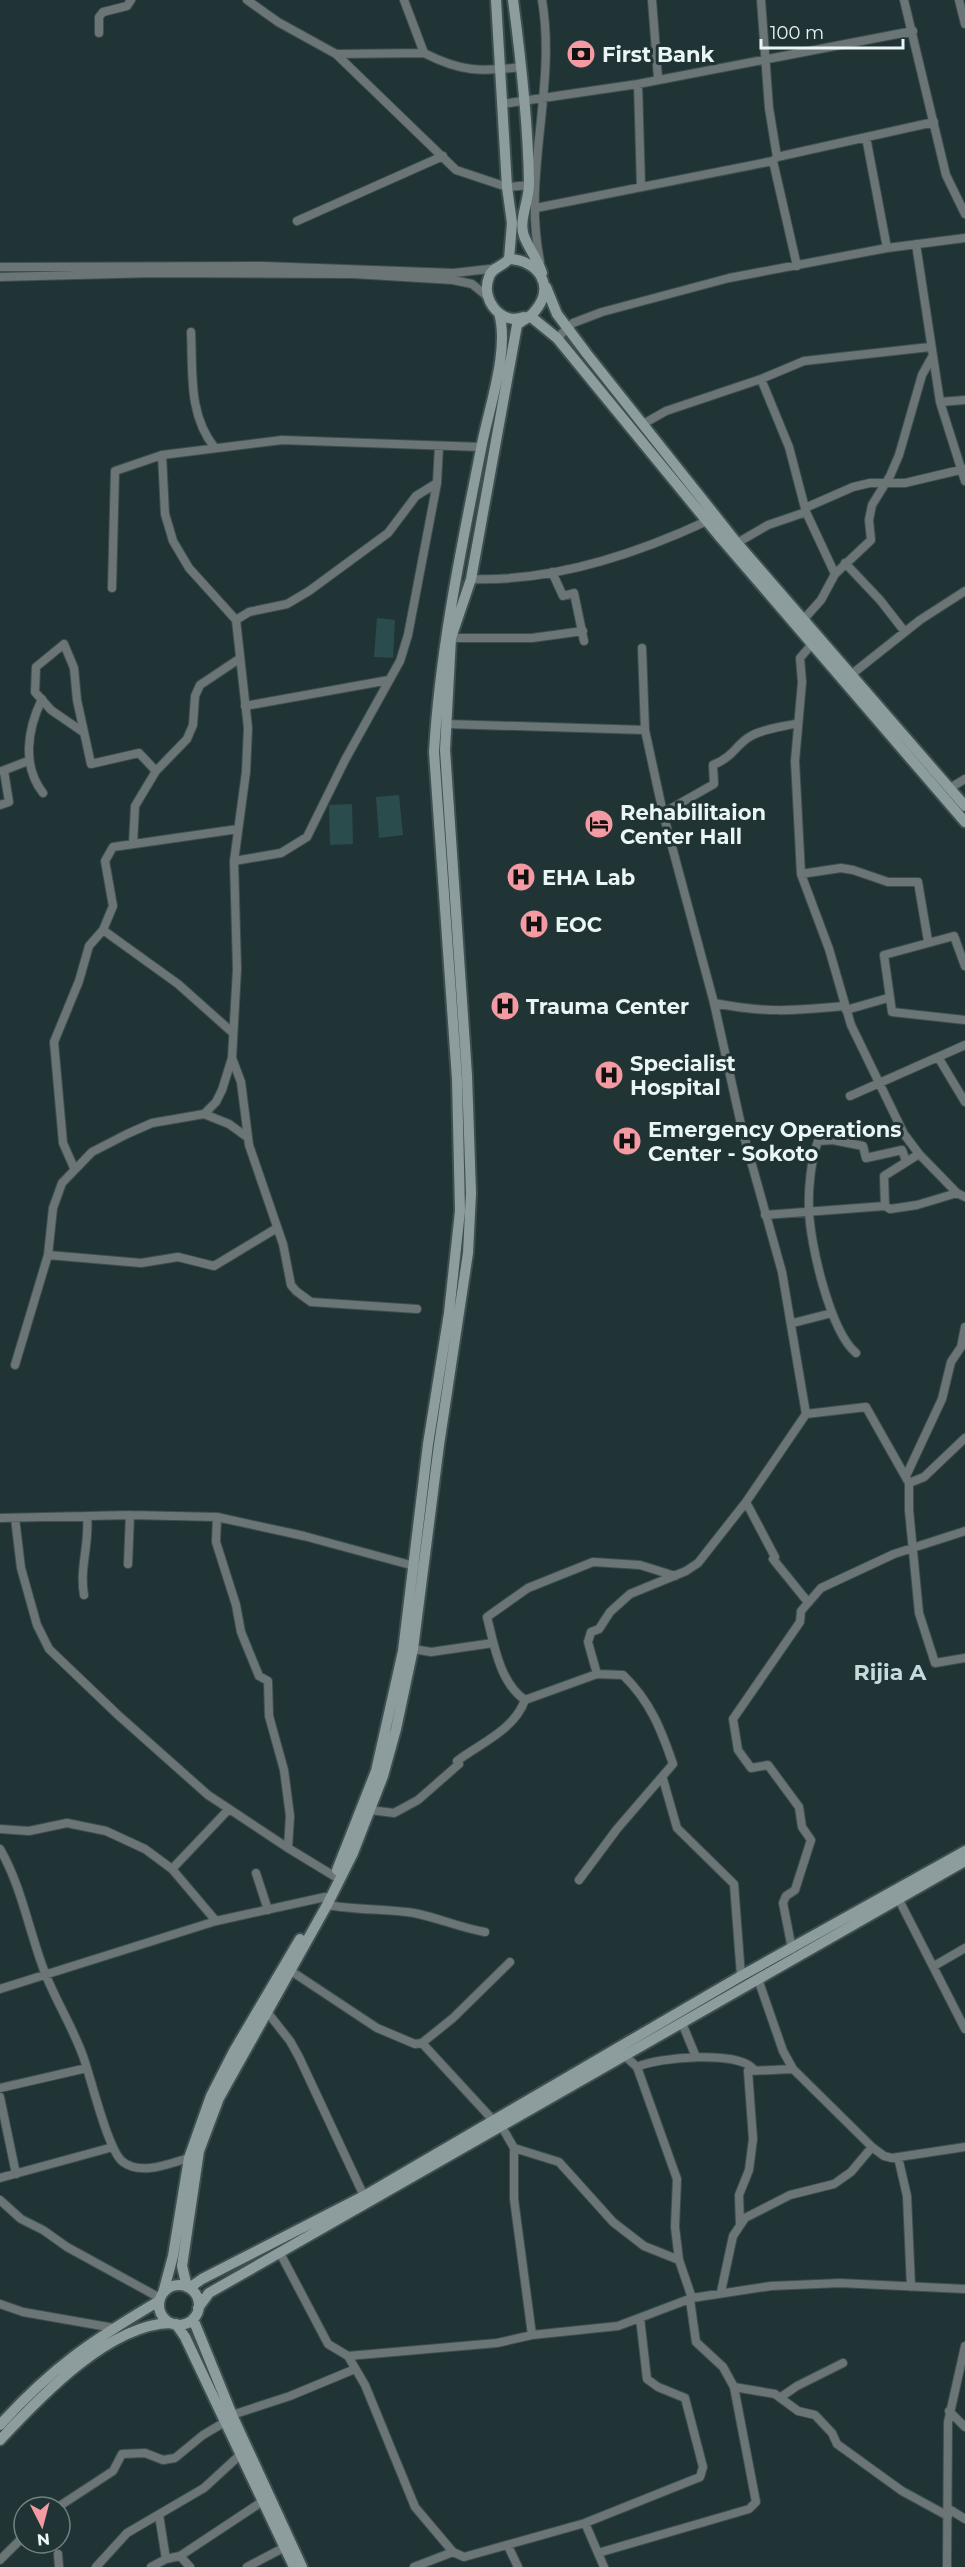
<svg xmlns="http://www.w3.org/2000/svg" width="965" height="2567" font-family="Montserrat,sans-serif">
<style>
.green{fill:#2a4c4d}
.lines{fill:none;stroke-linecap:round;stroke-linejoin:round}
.minor-casing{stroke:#3d4f50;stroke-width:10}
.secondary-casing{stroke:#3d4f50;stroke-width:14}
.minor{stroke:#6c7575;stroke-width:8}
.secondary{stroke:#8d9c9c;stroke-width:10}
.labels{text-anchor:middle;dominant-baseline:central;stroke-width:6;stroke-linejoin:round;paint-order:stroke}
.poi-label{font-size:21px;font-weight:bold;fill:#eaf5f6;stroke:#213435;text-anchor:start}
.neighbourhood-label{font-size:22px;font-weight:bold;fill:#c4dbdc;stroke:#213435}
</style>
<rect width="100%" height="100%" fill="#213435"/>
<path class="green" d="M 377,618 L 395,620 L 393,658 L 374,657 Z
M 399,795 L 403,835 L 379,838 L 376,797 Z
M 352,804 L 353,844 L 330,845 L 329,805 Z"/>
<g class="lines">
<g class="minor-casing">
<path id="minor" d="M 247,0 L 278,22 L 336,54 L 424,53
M 404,0 L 424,53 C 461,72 481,72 522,67
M 652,0 L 658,78
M 761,0 L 769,108 L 777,157
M 904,0 L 946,175 L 965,214
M 959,0 L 965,24
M 99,33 L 99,17 L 103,12 L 127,6 L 131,0
M 336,54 L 456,170 L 507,187 L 530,185
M 638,84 L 641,187
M 502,104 L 638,84 L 913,31
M 866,137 L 887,248
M 773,161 L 797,266
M 536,208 L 773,161 L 777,157 L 934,122
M 297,221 L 443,156
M 916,244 L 940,402 L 965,481
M 540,261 C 522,174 557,87 542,0
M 0,267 L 262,266 L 454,273 L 498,268
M 0,277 L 153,273 L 353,274 L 453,280 L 472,284 L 488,297
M 191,332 C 193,373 188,415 215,448
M 557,338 L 573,323 L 602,312 L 729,278 L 887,248 L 965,238
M 761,379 L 789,447 L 806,512 L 835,574
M 940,402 L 965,400
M 643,424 L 666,411 L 761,379 L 804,361 L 930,347
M 162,455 L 165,514 L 173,541 L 189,568 L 236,620 L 248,728 L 246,772 L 234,861 L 237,969 L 232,1058 L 241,1082 L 249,1145 L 283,1244 L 291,1285 L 296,1291 L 311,1302 L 417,1309
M 805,508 L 853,487 L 870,483 L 905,483 L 964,469
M 737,543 L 768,525 L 806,512
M 845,563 L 880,600 L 905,632
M 552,572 L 563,596 L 574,593 L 584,641
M 471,579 C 550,582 636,554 707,521
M 112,588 L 115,471 L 162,455 L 282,440 L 481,447
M 804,619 L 821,600 L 835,574 L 871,540 L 869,520 L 872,505 L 890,476 L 899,455 L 922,375 L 932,357
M 236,620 L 249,612 L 287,604 L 309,591 L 388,533 L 416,496 L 437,483 L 439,446
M 451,638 L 532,638 L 583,631
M 812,644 L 800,658 L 802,682 L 795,761 L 801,874 L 829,949 L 851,1025 L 904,1134 L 919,1154 L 957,1193 L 965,1197
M 642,648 L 645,730
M 852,674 L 920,620 L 965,591
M 42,699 C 27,730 22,766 43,793
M 245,706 L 389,680
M 446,724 L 645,730 L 663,813 L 714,1003 L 742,1129 L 782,1272 L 806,1414 L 746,1502 L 698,1563 L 686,1571 L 630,1594 L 610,1612 L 599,1629 L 591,1632 L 588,1642 L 597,1674
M 83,732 L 51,710 L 35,692 L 36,667 L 64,644 L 74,668 L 77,700 L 91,764 L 139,753 L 156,771
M 2,771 L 28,761
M 950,788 L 965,779
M 0,805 L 9,802 L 4,771
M 663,813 L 714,784 L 713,765 C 735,756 736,744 751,736 C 765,728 783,727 798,723
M 133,844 L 135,806 L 156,771 L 187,739 L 193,725 L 195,696 L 200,685 L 239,659
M 234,861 L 281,853 L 307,837 L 345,760 L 400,661 L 408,635 L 437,483
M 801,874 L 841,868 L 853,870 L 888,882 L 918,882 L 928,941
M 103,930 L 178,984 L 233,1033
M 965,966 L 954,936 L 884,955 L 892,1012 L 965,1020
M 714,1003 C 764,1013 793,1011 844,1006
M 846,1010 L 888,998
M 938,1057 L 965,1102
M 850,1096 L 965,1045
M 204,1114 L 229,1124 L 247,1137
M 74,1168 L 63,1143 L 54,1042 L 79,981 L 89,946 L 103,930 L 113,906 L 105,861 L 113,847 L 238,829
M 885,1206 L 890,1209 L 917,1205 L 957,1193
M 765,1215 L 885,1206 L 884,1176 L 919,1154
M 48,1255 L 141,1263 L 178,1257 L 214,1266 L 277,1228
M 793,1323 L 832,1313
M 856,1353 C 830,1331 810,1244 809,1210 C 808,1189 811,1160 818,1141 L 833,1140 L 863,1146 L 866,1158 L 902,1150 L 906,1161
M 15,1365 L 48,1255 L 53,1208 L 62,1183 L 92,1152 L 127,1134 L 152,1123 L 204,1114 L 216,1102 L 222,1090 L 232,1058
M 806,1414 L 866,1407 L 909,1483 L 909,1510 L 919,1613 L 935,1663 L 965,1658
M 906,1476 L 942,1399 L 951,1362 L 961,1347 L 965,1327
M 909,1483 L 924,1477 L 965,1438
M 746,1502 L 775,1557 L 773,1559 L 807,1601
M 217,1517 L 216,1542 L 236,1605 L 241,1632 L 259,1676 L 268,1681 L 269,1716 L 284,1770 L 290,1816 L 288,1848
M 0,1518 L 130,1515 L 217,1517 L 304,1536 L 418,1567
M 15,1518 L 21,1568 L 37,1625 L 49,1649 L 118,1715 L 208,1795 L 288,1848 L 334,1876
M 128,1564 L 130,1515
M 84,1595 C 79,1568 90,1543 87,1516
M 413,1649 L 431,1652 L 493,1643
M 663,1779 L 677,1828 L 734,1884 L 741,1976
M 370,1810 L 394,1813 L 418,1800 L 459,1764 L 457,1761 C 481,1743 514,1730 525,1700
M 0,1829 L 29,1831 L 67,1823 L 106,1831 L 145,1849 L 172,1869 L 216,1921
M 0,1849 C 22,1887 29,1932 45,1973 C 56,2001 73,2028 83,2056 C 91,2078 108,2151 123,2162 C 142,2176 170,2163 189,2158
M 172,1869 L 229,1809
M 256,1873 L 268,1910
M 579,1880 L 617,1829 L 673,1764 C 661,1729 650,1701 623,1675 L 597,1674 L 525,1700 C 500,1683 494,1645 487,1617 L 528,1588 L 593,1562 L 640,1565 L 675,1576
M 898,1898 L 965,2029
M 327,1905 C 356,1910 385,1909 414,1913 C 439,1918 461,1928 485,1932
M 792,1949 L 783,1903 L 786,1896 L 795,1890 L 811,1840 L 802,1827 L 799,1807 L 768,1765 L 751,1768 L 738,1750 L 733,1719 L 800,1622 L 801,1611 L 821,1588 L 894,1554 L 965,1531
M 934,1966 L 965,1948
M 291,1971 L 377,2028 L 415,2044 L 422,2043 L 453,2018 L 510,1962
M 758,1979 L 783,2051 L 793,2069 L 872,2147 L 884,2156 L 892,2158 L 965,2147
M 0,1989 L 216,1921 L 325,1897
M 268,2013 L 290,2041 L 299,2057 L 364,2196
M 682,2023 L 696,2057
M 422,2043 L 492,2119
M 624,2055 L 637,2067 L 677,2179 L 675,2227 L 679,2260
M 637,2067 C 657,2057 741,2050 754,2070 L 748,2071
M 749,2071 L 793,2069
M 0,2088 L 87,2068
M 0,2097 L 16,2174
M 502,2127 L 514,2148 L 559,2162 L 613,2222 L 644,2246 L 679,2260 L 692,2298
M 514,2148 L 514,2199 L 532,2335
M 898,2157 L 907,2196 L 911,2287
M 0,2178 L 113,2147
M 0,2200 L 21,2219 L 43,2230 L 67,2247 L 160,2298
M 740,2225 L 739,2195 L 749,2170 L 753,2139 L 748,2071
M 280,2253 L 328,2344 L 348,2356 L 497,2343 L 532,2335 L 618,2326 L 692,2298 L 771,2286 L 840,2283 L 965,2289
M 721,2292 L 733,2236 L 745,2218 L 790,2195 L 834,2184 L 851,2172 L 872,2147
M 0,2304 L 23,2312 L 114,2328
M 348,2356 L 365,2385 L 415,2507 L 453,2552 L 464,2557 L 585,2523 L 700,2477 L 703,2467 L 685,2398 L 658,2387 L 647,2379 L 640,2318
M 734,2387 L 775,2394 L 798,2411 L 815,2415 L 832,2433 L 837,2444 L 902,2491 L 948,2516
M 781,2397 L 797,2386 L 843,2363
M 949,2411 L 965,2427
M 232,2415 L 290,2396 L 355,2369
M 58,2507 L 113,2471 L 122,2454 L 145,2453 L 163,2460 L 175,2458 L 203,2435 L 225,2422
M 949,2509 L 965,2519
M 159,2515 L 166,2559
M 585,2523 L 604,2567
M 508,2546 L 518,2567
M 598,2553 L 749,2509 L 756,2502 L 734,2387 L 723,2367 L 696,2342 L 690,2300
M 58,2554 L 59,2567
M 180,2556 L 190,2567
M 0,2560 L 24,2536
M 96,2567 L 127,2533 L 204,2488 L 241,2454
M 151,2567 L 166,2559 L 180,2556 L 263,2501
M 247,2567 L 285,2547
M 414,2567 L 453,2552
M 947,2567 L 948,2422 L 965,2346"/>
</g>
<g class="secondary-casing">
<path id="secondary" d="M 496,0 L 507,187 L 512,223 L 509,259
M 513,0 C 521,60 528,121 529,182 C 530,199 518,220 524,236 C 529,249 538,260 542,273
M 546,287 L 557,314 L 587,354 L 737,543 L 965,806
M 530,316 L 557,338 L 720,537 L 965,822
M 337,1870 L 376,1771 L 403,1651 L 428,1444 L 449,1313 L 460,1211 L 457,1079 L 434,752 C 440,650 461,549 481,449 C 488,410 510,351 499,313
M159 2305a20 20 0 1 1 40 0a20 20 0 1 1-40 0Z
M 187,2287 L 182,2266 L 199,2151 L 219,2098 L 327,1905 L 353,1853 L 383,1776 L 396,1729 L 413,1649 L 439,1445 L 468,1253 L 471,1193 L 467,1075 L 445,750 L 451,638 L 471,579 L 517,325 C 523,319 530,318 535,311 C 556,286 538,260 509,259 C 502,267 492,267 489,277 C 480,299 501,326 524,317
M 189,2288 L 202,2279 L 364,2196 L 741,1976 L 965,1851
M 163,2293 L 173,2256 L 189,2158 L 211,2096 L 234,2051 L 300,1939
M 198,2308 L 209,2293 L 965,1861
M 193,2319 L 232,2415 L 302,2567
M 176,2324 L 185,2337 L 294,2567
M 0,2425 C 52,2367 93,2340 159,2301
M 0,2440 C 40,2397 109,2324 171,2323"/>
</g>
<use href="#minor" class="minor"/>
<use href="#secondary" class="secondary"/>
</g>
<defs>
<g id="bank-disc" transform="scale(1.5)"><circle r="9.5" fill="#f49aa3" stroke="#213435"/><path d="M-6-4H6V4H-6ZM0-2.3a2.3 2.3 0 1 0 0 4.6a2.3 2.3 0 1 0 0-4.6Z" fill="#111"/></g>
<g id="hotel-disc" transform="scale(1.5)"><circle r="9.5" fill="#f49aa3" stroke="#213435"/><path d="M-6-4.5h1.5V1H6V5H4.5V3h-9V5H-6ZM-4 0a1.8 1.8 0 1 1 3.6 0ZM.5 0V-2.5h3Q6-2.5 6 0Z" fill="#111"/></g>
<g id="hospital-disc" transform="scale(1.5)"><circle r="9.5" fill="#f49aa3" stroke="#213435"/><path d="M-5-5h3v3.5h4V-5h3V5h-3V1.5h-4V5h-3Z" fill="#111"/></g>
</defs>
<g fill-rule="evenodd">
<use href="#bank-disc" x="581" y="54"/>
<use href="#hotel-disc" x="599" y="824"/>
<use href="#hospital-disc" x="521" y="877"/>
<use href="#hospital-disc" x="534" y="924"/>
<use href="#hospital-disc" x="505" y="1006"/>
<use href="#hospital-disc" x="609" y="1075"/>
<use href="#hospital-disc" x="627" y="1141"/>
</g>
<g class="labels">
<g class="poi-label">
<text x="602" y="54">First Bank</text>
<text x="620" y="812">Rehabilitaion<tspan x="620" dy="24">Center Hall</tspan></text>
<text x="542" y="877">EHA Lab</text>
<text x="555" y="924">EOC</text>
<text x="526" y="1006">Trauma Center</text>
<text x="630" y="1063">Specialist<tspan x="630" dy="24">Hospital</tspan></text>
<text x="648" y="1129">Emergency Operations<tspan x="648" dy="24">Center - Sokoto</tspan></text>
</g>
<g class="neighbourhood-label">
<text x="890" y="1672">Rijia A</text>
</g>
</g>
<g transform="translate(42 2525) rotate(174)"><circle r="28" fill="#213435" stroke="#718182" stroke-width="1.5"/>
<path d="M0-4.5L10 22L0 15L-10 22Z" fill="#f49aa3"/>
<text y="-9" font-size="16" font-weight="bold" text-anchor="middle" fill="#eaf5f6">N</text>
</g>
<path d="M761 39v9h142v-9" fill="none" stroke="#eaf5f6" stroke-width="3"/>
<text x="770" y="39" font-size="18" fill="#eaf5f6" stroke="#213435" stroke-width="4.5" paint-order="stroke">100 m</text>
</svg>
